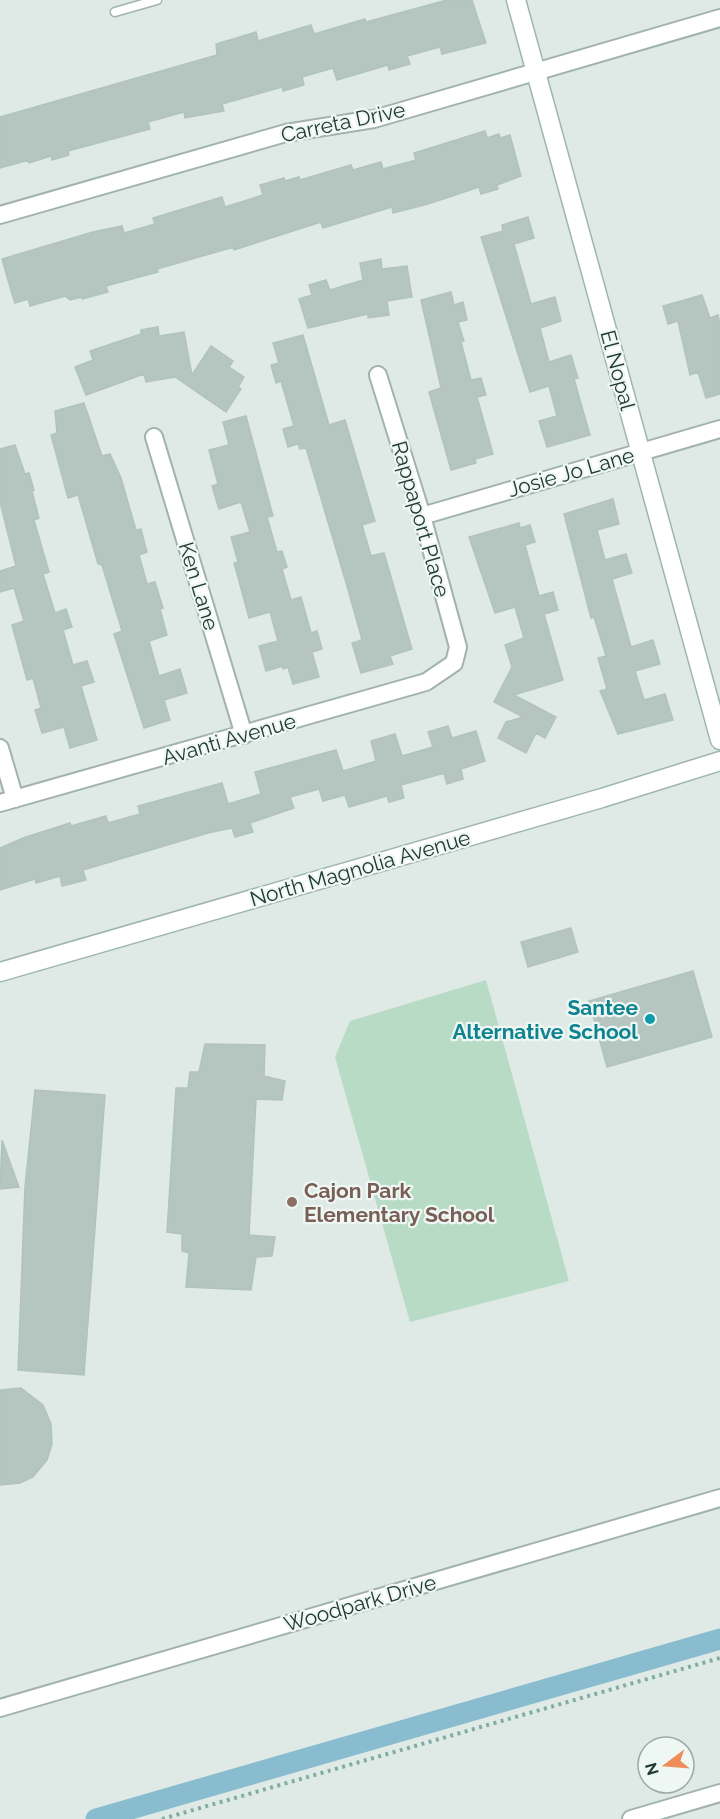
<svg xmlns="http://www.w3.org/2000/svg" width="720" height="1819" font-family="Raleway,sans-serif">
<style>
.green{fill:#b8dbc5}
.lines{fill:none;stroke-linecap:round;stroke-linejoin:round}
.canal{stroke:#88bcce;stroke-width:21}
.building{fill:#b5c5c0;stroke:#b2c3be;stroke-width:1.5}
.service-casing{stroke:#a2b2ad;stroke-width:11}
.minor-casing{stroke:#a2b2ad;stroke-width:20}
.secondary-casing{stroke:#9fb5af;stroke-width:21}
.path{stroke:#80ada3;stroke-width:4;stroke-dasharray:3 4.5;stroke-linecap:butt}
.service{stroke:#fff;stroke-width:8}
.minor{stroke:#fff;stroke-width:16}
.secondary{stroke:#fff;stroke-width:18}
.culture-dot{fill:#0f9aa8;stroke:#eff7f4;stroke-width:2}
.education-dot{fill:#8d6e63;stroke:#eff7f4;stroke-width:2}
.labels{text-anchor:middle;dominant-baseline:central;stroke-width:4.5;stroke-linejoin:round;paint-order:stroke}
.street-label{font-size:21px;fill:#213a35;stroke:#eff7f4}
.culture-label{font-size:21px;font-weight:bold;fill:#0d838f;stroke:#eff7f4;text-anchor:end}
.education-label{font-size:21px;font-weight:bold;fill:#785e54;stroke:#eff7f4;text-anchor:start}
</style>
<rect width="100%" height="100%" fill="#dfeae6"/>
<path class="green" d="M 486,980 L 569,1281 L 410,1322 L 335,1057 L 350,1021 Z"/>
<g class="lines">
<path class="canal" d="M 96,1819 L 720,1639"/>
</g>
<path class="building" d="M 447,0 L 472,0 L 486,43 L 442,54 L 440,47 L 407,56 L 410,64 L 389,70 L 388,65 L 337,80 L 333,68 L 302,77 L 304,85 L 283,91 L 282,87 L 222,104 L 224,111 L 185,118 L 184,112 L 148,122 L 150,129 L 68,151 L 69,155 L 52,160 L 51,156 L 29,163 L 29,160 L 0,168 L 0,117 L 217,55 L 216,44 L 256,32 L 258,41 L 311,25 L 314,34 L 365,19 L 366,22 Z
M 485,131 L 487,138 L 499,134 L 500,138 L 510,135 L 521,176 L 497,185 L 498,189 L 481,194 L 479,187 L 428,204 L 393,213 L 392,207 L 323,228 L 321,222 L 234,250 L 234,247 L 157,269 L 158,272 L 106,286 L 108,292 L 82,299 L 82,297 L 70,300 L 65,296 L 30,306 L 28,299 L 15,303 L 12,294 L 2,259 L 93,232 L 122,226 L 124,233 L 155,224 L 153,218 L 222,197 L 225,207 L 263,195 L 260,185 L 284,178 L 285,181 L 299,177 L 300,180 L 351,165 L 353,170 L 381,162 L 383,169 L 416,160 L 414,153 Z
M 528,217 L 534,238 L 514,244 L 531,304 L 555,297 L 561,321 L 540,328 L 549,362 L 571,355 L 578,378 L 574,379 L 590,435 L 547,447 L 539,421 L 557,416 L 549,386 L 530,392 L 481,237 L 503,231 L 502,225 Z
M 381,259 L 382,269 L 407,266 L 412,297 L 387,301 L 389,315 L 368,318 L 368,314 L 308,328 L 299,299 L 312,295 L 309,285 L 326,280 L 330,290 L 363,280 L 360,263 Z
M 451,292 L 454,305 L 463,302 L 467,320 L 458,322 L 464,341 L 461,342 L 471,380 L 481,378 L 486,395 L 477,397 L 493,454 L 475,459 L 476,463 L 451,470 L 429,392 L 441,388 L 421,300 Z
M 702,295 L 710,318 L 718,315 L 720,324 L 720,394 L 706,398 L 698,372 L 690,375 L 678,321 L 668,324 L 663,306 Z
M 158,327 L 159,336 L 184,332 L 192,375 L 211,346 L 233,361 L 229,367 L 244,377 L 238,387 L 241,389 L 226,412 L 175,377 L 146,382 L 144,374 L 86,395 L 75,367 L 93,360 L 90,351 L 141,334 L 141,330 Z
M 303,335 L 329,425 L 345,420 L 375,521 L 362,525 L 371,556 L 384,553 L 412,649 L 390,656 L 393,664 L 361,673 L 352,643 L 362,640 L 361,636 L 347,586 L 306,448 L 300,449 L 298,444 L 288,447 L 283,429 L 294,426 L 281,381 L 276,383 L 271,365 L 279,363 L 273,343 Z
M 84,403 L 102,456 L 110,454 L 121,478 L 136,530 L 141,529 L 147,552 L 139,555 L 147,584 L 155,582 L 163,608 L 160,609 L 167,635 L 149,641 L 159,676 L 180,669 L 187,693 L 164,700 L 170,720 L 144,728 L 114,634 L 122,631 L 102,565 L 98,564 L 78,495 L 68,498 L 51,435 L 57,433 L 55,411 Z
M 246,416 L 273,516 L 267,517 L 277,552 L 282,551 L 287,567 L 282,569 L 291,600 L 301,597 L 311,633 L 317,631 L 322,649 L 312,652 L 319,677 L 293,684 L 288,667 L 283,669 L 283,666 L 266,671 L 259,646 L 278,641 L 270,612 L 249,618 L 242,592 L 234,563 L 238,562 L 231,537 L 250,532 L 241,502 L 219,509 L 212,486 L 218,484 L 209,450 L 229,445 L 223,422 Z
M 15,445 L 25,474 L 29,473 L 34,490 L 32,491 L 39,518 L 34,520 L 49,572 L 43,574 L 55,613 L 66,609 L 72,627 L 63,630 L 73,665 L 87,661 L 94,682 L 81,686 L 97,740 L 70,748 L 64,727 L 42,733 L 35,710 L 41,708 L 33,678 L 27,680 L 12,625 L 24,621 L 14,588 L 0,592 L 0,571 L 16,566 L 0,502 L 0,449 Z
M 613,499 L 619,524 L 597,530 L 605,560 L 626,554 L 632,573 L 612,579 L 631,647 L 653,640 L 660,664 L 635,671 L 644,700 L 665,694 L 673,720 L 618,734 L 600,691 L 607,689 L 598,658 L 606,656 L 594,617 L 591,618 L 564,514 Z
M 519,523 L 520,528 L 530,525 L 535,542 L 525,545 L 539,596 L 553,592 L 558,610 L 544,614 L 563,680 L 514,695 L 556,717 L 545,738 L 536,733 L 526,753 L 498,738 L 506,722 L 523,717 L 494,702 L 512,667 L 505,645 L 524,638 L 515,607 L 495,613 L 469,537 Z
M 448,726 L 452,738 L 476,731 L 485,761 L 461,769 L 463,779 L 447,784 L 444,774 L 441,774 L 401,785 L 404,798 L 389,802 L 387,796 L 349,807 L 345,795 L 323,801 L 319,789 L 290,797 L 294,808 L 250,823 L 253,832 L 235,837 L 232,828 L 208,833 L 83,870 L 86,880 L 62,886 L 60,876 L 36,883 L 35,879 L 0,890 L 0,848 L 23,838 L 70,823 L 71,826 L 106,816 L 108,823 L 140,814 L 138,806 L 222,783 L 228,804 L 261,794 L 255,772 L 336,750 L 343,771 L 376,761 L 371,741 L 395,734 L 402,756 L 433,747 L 428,732 Z
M 571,928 L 578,952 L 528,967 L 521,942 Z
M 693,971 L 712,1037 L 607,1067 L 589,1001 Z
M 205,1044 L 265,1045 L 264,1076 L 285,1081 L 282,1100 L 256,1099 L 249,1235 L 275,1237 L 272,1256 L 256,1257 L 251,1290 L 186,1287 L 189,1253 L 182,1251 L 182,1234 L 167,1232 L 176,1088 L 188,1088 L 190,1072 L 199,1072 Z
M 35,1090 L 105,1095 L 84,1375 L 18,1370 L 25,1187 Z
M 2,1140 L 19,1187 L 0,1189 Z
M 21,1388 L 43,1405 L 51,1424 L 52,1444 L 47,1460 L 33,1477 L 20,1483 L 0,1485 L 0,1390 Z"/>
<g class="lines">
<g class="service-casing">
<path id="service" d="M 115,12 L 157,0"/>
</g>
<g class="minor-casing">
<path id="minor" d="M 0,215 L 286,133 L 374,119 L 720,18
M 154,437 L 244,735
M 422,516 L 720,429
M 0,748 L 15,799
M 0,803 L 426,682 L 454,663 L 458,647 L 422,516 L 378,375
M 0,1708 L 720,1498
M 631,1819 L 720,1793"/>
</g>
<g class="secondary-casing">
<path id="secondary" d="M 516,0 L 720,740
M 0,972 L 602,798 L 720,761"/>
</g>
<path class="path" d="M 162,1819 L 720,1658"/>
<use href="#service" class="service"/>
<use href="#minor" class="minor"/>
<use href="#secondary" class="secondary"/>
</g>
<circle class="culture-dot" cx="650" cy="1019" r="6"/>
<circle class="education-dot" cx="292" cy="1202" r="6"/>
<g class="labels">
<g class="street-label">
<text transform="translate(343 122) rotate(-12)">Carreta Drive</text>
<text transform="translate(618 370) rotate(75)">El Nopal</text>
<text transform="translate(571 472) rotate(-16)">Josie Jo Lane</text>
<text transform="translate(421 519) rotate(74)">Rappaport Place</text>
<text transform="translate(199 586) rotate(73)">Ken Lane</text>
<text transform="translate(229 739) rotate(-16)">Avanti Avenue</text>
<text transform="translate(360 868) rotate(-16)">North Magnolia Avenue</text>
<text transform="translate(360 1603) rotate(-16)">Woodpark Drive</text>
</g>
<g class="culture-label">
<text x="638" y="1007">Santee<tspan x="638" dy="24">Alternative School</tspan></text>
</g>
<g class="education-label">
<text x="304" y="1190">Cajon Park<tspan x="304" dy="24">Elementary School</tspan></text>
</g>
</g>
<g transform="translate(666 1765) rotate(254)"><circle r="28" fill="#eff7f4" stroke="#9daba8" stroke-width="1.5"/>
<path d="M0-4.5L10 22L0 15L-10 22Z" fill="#ee8d59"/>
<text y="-9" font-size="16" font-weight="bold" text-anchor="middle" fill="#213a35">N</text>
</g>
</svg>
